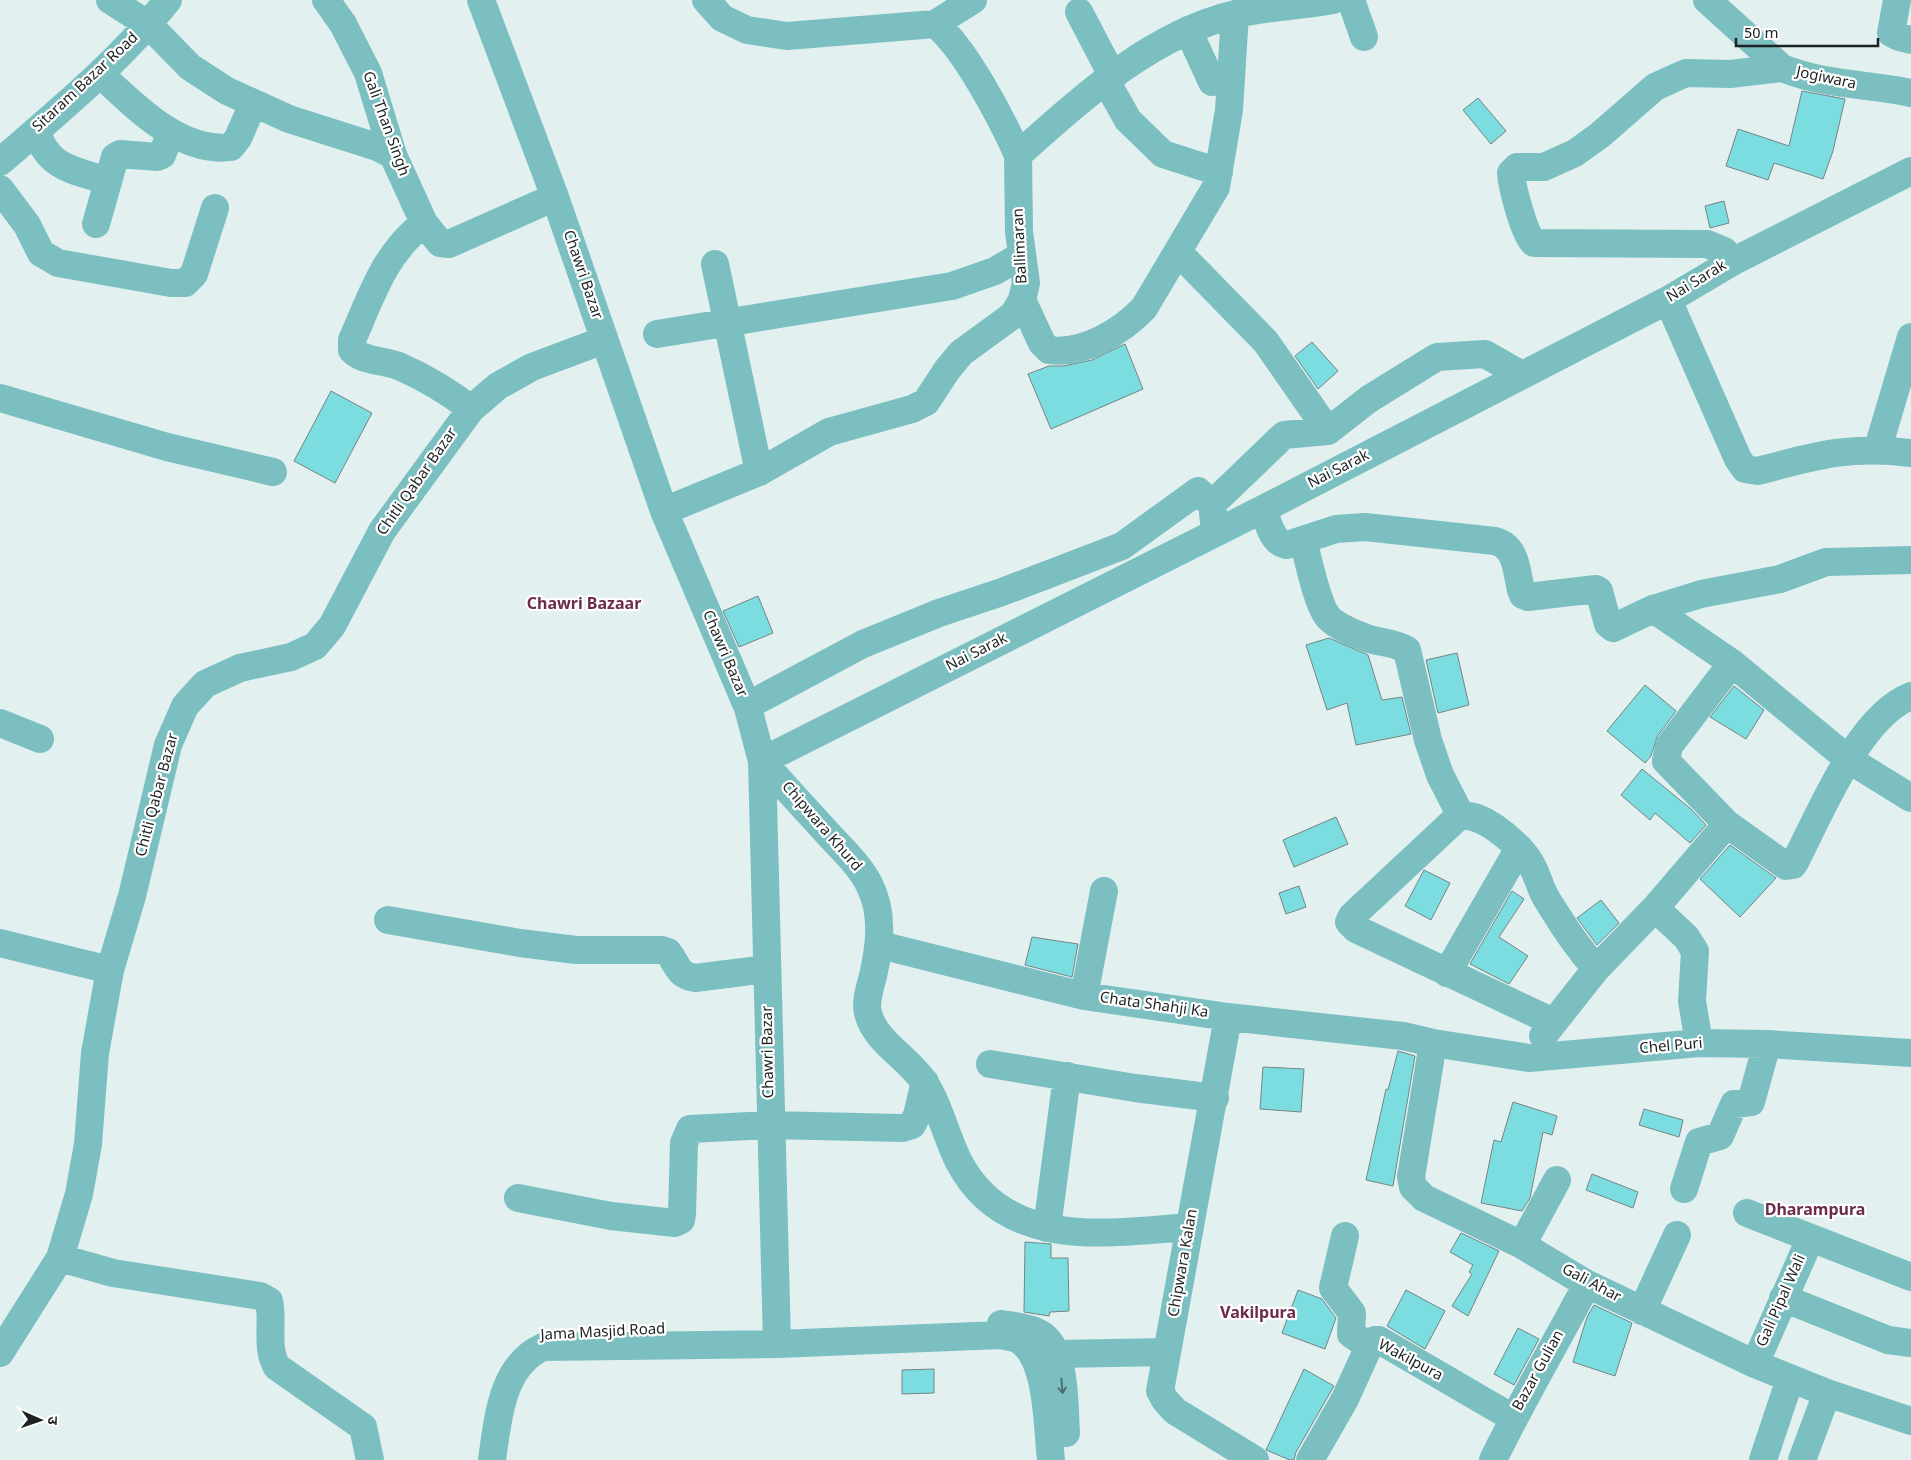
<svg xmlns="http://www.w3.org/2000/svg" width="1911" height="1460" font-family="Georgia,'Noto Sans Devanagari',serif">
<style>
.building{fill:#7cdde1;stroke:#778484}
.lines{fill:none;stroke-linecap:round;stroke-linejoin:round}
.minor{stroke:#7bbfc1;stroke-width:28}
.oneway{stroke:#4c7072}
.labels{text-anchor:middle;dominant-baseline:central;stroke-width:4.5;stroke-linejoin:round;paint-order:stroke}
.street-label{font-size:15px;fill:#1d2222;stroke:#fff}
.neighbourhood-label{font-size:16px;font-weight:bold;fill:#6d2c4c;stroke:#fff}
</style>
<rect width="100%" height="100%" fill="#e2f0f0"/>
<path class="building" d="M 1802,91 L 1845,99 L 1833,151 L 1823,179 L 1774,163 L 1768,180 L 1726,166 L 1738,129 L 1789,146 Z
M 1478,98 L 1506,131 L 1491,144 L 1463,110 Z
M 1724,201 L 1729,223 L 1710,228 L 1705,206 Z
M 1312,342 L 1338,371 L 1318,389 L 1295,356 Z
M 1125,344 L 1143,389 L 1051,429 L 1028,374 L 1049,366 L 1064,366 L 1092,360 Z
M 331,391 L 372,413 L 335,483 L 294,461 Z
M 758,596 L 773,633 L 739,647 L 723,611 Z
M 1329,638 L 1368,655 L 1382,700 L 1402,697 L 1411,734 L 1356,745 L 1347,703 L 1327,710 L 1306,645 Z
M 1457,653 L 1469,705 L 1438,713 L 1426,660 Z
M 1645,685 L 1676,711 L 1657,737 L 1651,756 L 1645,763 L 1607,731 Z
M 1734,686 L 1764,710 L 1746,739 L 1710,717 Z
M 1642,769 L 1691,809 L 1706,825 L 1690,843 L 1655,813 L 1650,820 L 1621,795 Z
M 1336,817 L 1348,844 L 1294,867 L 1283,840 Z
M 1730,845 L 1776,878 L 1740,917 L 1700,879 Z
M 1424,870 L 1450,883 L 1431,920 L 1405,906 Z
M 1299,886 L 1306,907 L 1286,914 L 1279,893 Z
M 1512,891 L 1524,899 L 1499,937 L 1528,956 L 1509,984 L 1470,964 Z
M 1601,900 L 1619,923 L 1597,945 L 1577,918 Z
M 1032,937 L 1078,944 L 1072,977 L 1025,965 Z
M 1398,1051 L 1415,1056 L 1393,1186 L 1366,1180 L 1386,1089 L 1388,1090 Z
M 1263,1067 L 1304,1069 L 1301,1112 L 1260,1109 Z
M 1513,1102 L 1557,1116 L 1552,1135 L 1543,1132 L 1530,1198 L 1522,1211 L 1481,1203 L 1494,1140 L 1501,1142 Z
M 1644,1109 L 1683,1120 L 1679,1137 L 1639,1125 Z
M 1592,1174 L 1638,1192 L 1633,1208 L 1586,1190 Z
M 1461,1233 L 1499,1251 L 1468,1316 L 1452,1306 L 1472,1274 L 1469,1272 L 1473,1265 L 1450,1252 Z
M 1025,1242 L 1051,1244 L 1051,1258 L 1068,1258 L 1069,1311 L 1050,1312 L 1049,1316 L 1024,1312 Z
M 1298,1290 L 1322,1299 L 1336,1318 L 1325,1349 L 1282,1333 Z
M 1406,1290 L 1445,1311 L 1425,1349 L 1387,1326 Z
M 1594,1305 L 1632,1323 L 1615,1376 L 1573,1362 L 1587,1317 Z
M 1518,1328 L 1539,1339 L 1514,1385 L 1494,1374 Z
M 934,1369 L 934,1393 L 902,1394 L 902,1370 Z
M 1304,1369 L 1334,1386 L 1296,1452 L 1294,1460 L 1290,1460 L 1266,1450 Z"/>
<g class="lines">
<path class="minor" d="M 110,0 L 149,25 L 190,67 L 227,91 L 289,119 L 377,147 L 393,155
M 326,0 L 343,24 L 368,73 L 393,155 L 424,223 L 440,243 L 449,244 L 555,197
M 481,0 L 555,197 L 664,511 L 748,708 L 762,761 L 777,1344
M 706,0 L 722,18 L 747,30 L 787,36 L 935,24 C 964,46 1003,121 1018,155
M 1351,0 L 1364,37
M 1707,0 L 1782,68 C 1824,85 1867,84 1911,93
M 1897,0 L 1891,33 L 1899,37 L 1911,40
M 1079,12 L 1113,77
M 935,24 L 973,0
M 1188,30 L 1212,82
M 100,74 C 134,105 180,154 231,147 L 238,138 L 253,104
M 1106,81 L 1128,120 L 1163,154 L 1219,172
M 36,131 C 49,169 72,169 107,181
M 0,162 C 59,111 120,61 168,0
M 0,189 L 27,225 L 41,253 L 58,263 L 171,283 L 185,283 L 194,274 L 215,208
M 424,223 C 384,254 372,295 352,340 L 352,350 C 363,362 386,360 401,367 C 426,378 449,392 471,409
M 96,224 L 115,157 L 120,154 L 157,157 L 162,155 L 171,132
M 1178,252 L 1266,342 L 1328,431
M 1734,261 L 1724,251 L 1707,244 L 1534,243 C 1524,234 1512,187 1511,173 L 1517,167 L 1544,167 L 1575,153 L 1600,135 L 1655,87 L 1677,77 L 1686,73 L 1730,74 L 1782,68
M 715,264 L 759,472
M 1022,300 L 1042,343 L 1049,350 C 1083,355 1121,332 1144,308 L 1216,187 L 1229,110 L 1235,14
M 1668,300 L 1738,459 L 1745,469 L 1758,471 C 1814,456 1851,445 1911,453
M 657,334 L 952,286 L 995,271 L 1022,255
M 0,398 L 167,447 L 273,472
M 1878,448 L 1911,337
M 1263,509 C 1268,522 1272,543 1287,545 L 1336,529 L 1365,527 L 1495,541 C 1517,547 1516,570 1521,590 L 1523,595 L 1528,597 L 1596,589 L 1599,591 L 1608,624 L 1613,628 L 1653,609 L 1732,663 L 1848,759 L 1911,798
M 664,511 L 759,472 L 829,432 L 912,409 L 926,402 L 947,370 L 961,353 L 1013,315 L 1022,300 L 1026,283 L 1019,232 L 1018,155 C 1081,99 1151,34 1236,14 C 1268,7 1301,6 1333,0
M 1214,522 L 1212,504 L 1284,435 L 1328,431 L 1369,399 L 1437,357 L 1485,354 L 1522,375
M 1303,540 C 1308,558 1317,604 1328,617 C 1337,627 1354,633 1366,638 C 1380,643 1394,642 1407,650 L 1428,740 L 1440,775 L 1461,816
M 1653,609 L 1701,594 L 1780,579 L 1826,562 L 1911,560
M 1732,663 L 1669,746 L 1666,761 L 1727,824 L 1786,866 L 1793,865 L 1795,862 C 1820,814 1859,716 1911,696
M 747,706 L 863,644 L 939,613 L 1002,592 L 1122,546 L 1198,491 L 1212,504
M 0,723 L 40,739
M 1655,908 L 1686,937 L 1695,951 L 1692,1001 L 1699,1043
M 388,920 L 520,943 L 576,950 L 662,950 L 668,952 C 678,965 677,975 695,978 L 767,969
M 0,943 L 110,970
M 880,945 L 1084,996 L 1228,1017 L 1403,1036 L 1433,1043 L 1529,1058 L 1699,1043 L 1767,1044 L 1911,1053
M 1447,973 L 1519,848
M 1084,996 L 1104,891
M 1228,1017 L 1160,1391 L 1165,1400 L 1175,1411 L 1255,1460
M 1553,1022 L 1356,929 L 1349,922 L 1352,916 L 1457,818 C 1477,807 1517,843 1528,859 C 1536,870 1538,882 1544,894 C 1548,902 1553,909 1558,917 C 1569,935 1582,952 1596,969
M 1543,1036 L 1596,969 L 1655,908 L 1727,824
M 1433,1043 L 1411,1177 L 1413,1187 L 1424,1198 L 1522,1245 L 1587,1284 L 1755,1364 L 1827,1393 L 1911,1421
M 990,1064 L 1135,1088 L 1215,1098
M 1684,1189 L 1699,1142 L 1720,1136 L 1734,1104 L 1751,1102 L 1767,1044
M 518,1198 L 611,1216 L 675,1223 L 681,1220 L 682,1214 L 684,1143 L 690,1129 L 771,1125 L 902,1128 L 912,1125 L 917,1115 L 925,1082
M 1747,1213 L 1911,1277
M 1190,1227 C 1107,1233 1006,1251 959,1162 C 946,1137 940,1106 924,1082 C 909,1058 875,1042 868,1013 C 865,1002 870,987 873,976 C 880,945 884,913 869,884 C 860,866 844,851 831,837 C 808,812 785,787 762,761 L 1263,509 L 1668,300 L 1734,261 L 1911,171
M 1047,1228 L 1067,1076
M 1345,1236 L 1333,1288 L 1352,1313 L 1351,1334 L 1369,1346
M 1522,1245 L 1557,1180
M 60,1258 L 113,1273 L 260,1296 L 269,1301 C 274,1324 265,1347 277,1367 L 363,1427 L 370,1460
M 1783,1298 L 1888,1340 L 1911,1343
M 1642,1311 L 1677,1235
M 1001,1324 C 1013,1326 1028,1327 1039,1333 C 1067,1348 1064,1405 1066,1433
M 0,1353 L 60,1258 L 79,1194 L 88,1144 L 95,1053 L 110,970 L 132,896 L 168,745 L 185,706 L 205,684 L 240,668 L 291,657 L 315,646 L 332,626 L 382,531 L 471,409 L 498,386 L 532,367 L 604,340
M 1056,1354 L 1167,1352
M 1755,1364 L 1810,1239
M 492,1460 C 498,1419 501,1366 543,1347 L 777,1344 L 1001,1335 C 1006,1337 1014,1337 1019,1340 C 1049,1358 1047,1429 1051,1460
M 1310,1460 L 1345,1399 L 1369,1346 L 1375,1340 L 1379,1340 L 1513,1418
M 1493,1460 C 1522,1400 1556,1343 1587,1284
M 1763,1460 L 1790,1379
M 1802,1460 L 1827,1393"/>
</g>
<defs><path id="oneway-shaft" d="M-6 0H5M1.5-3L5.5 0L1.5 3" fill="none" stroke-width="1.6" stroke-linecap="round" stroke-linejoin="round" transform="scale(1.25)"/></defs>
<use class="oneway" href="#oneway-shaft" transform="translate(1062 1386) rotate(85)"/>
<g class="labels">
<g class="street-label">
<text transform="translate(1826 79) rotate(12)">Jogiwara</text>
<text transform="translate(86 83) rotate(-43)">Sitaram Bazar Road</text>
<text transform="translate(385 124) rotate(70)">Gali Than Singh</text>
<text transform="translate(1021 246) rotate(-93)">Ballimaran</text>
<text transform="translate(582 275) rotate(71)">Chawri Bazar</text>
<text transform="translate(1697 282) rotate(-31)">Nai Sarak</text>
<text transform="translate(1339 470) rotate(-27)">Nai Sarak</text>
<text transform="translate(418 482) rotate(-55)">Chitli Qabar Bazar</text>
<text transform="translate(977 653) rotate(-27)">Nai Sarak</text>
<text transform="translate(724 654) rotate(67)">Chawri Bazar</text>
<text transform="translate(158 795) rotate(-75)">Chitli Qabar Bazar</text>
<text transform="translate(821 827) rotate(49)">Chipwara Khurd</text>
<text transform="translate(1154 1006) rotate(8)">Chata Shahji Ka</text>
<text transform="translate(1671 1047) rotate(-5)">Chel Puri</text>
<text transform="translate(769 1052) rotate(-91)">Chawri Bazar</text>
<text transform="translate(1184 1263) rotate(-80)">Chipwara Kalan</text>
<text transform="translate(1591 1284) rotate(28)">Gali Ahar</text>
<text transform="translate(1782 1301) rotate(-66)">Gali Pipal Wali</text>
<text transform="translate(603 1333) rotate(-3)">Jama Masjid Road</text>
<text transform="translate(1410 1361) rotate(28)">Wakilpura</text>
<text transform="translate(1539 1371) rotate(-61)">Bazar Gulian</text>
</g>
<g class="neighbourhood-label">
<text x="584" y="605">Chawri Bazaar</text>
<text x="1815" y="1211">Dharampura</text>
<text x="1258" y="1314">Vakilpura</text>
</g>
</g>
<g transform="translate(40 1420) rotate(92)" stroke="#ffffff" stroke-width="4" paint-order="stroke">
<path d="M0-4L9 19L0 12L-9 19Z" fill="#1d2222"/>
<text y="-8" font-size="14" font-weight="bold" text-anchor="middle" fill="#1d2222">उ</text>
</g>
<path d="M1736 38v8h142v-8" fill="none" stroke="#1d2222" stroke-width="2.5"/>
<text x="1744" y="38" font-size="15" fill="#1d2222" stroke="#ffffff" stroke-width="4" paint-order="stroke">50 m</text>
</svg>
